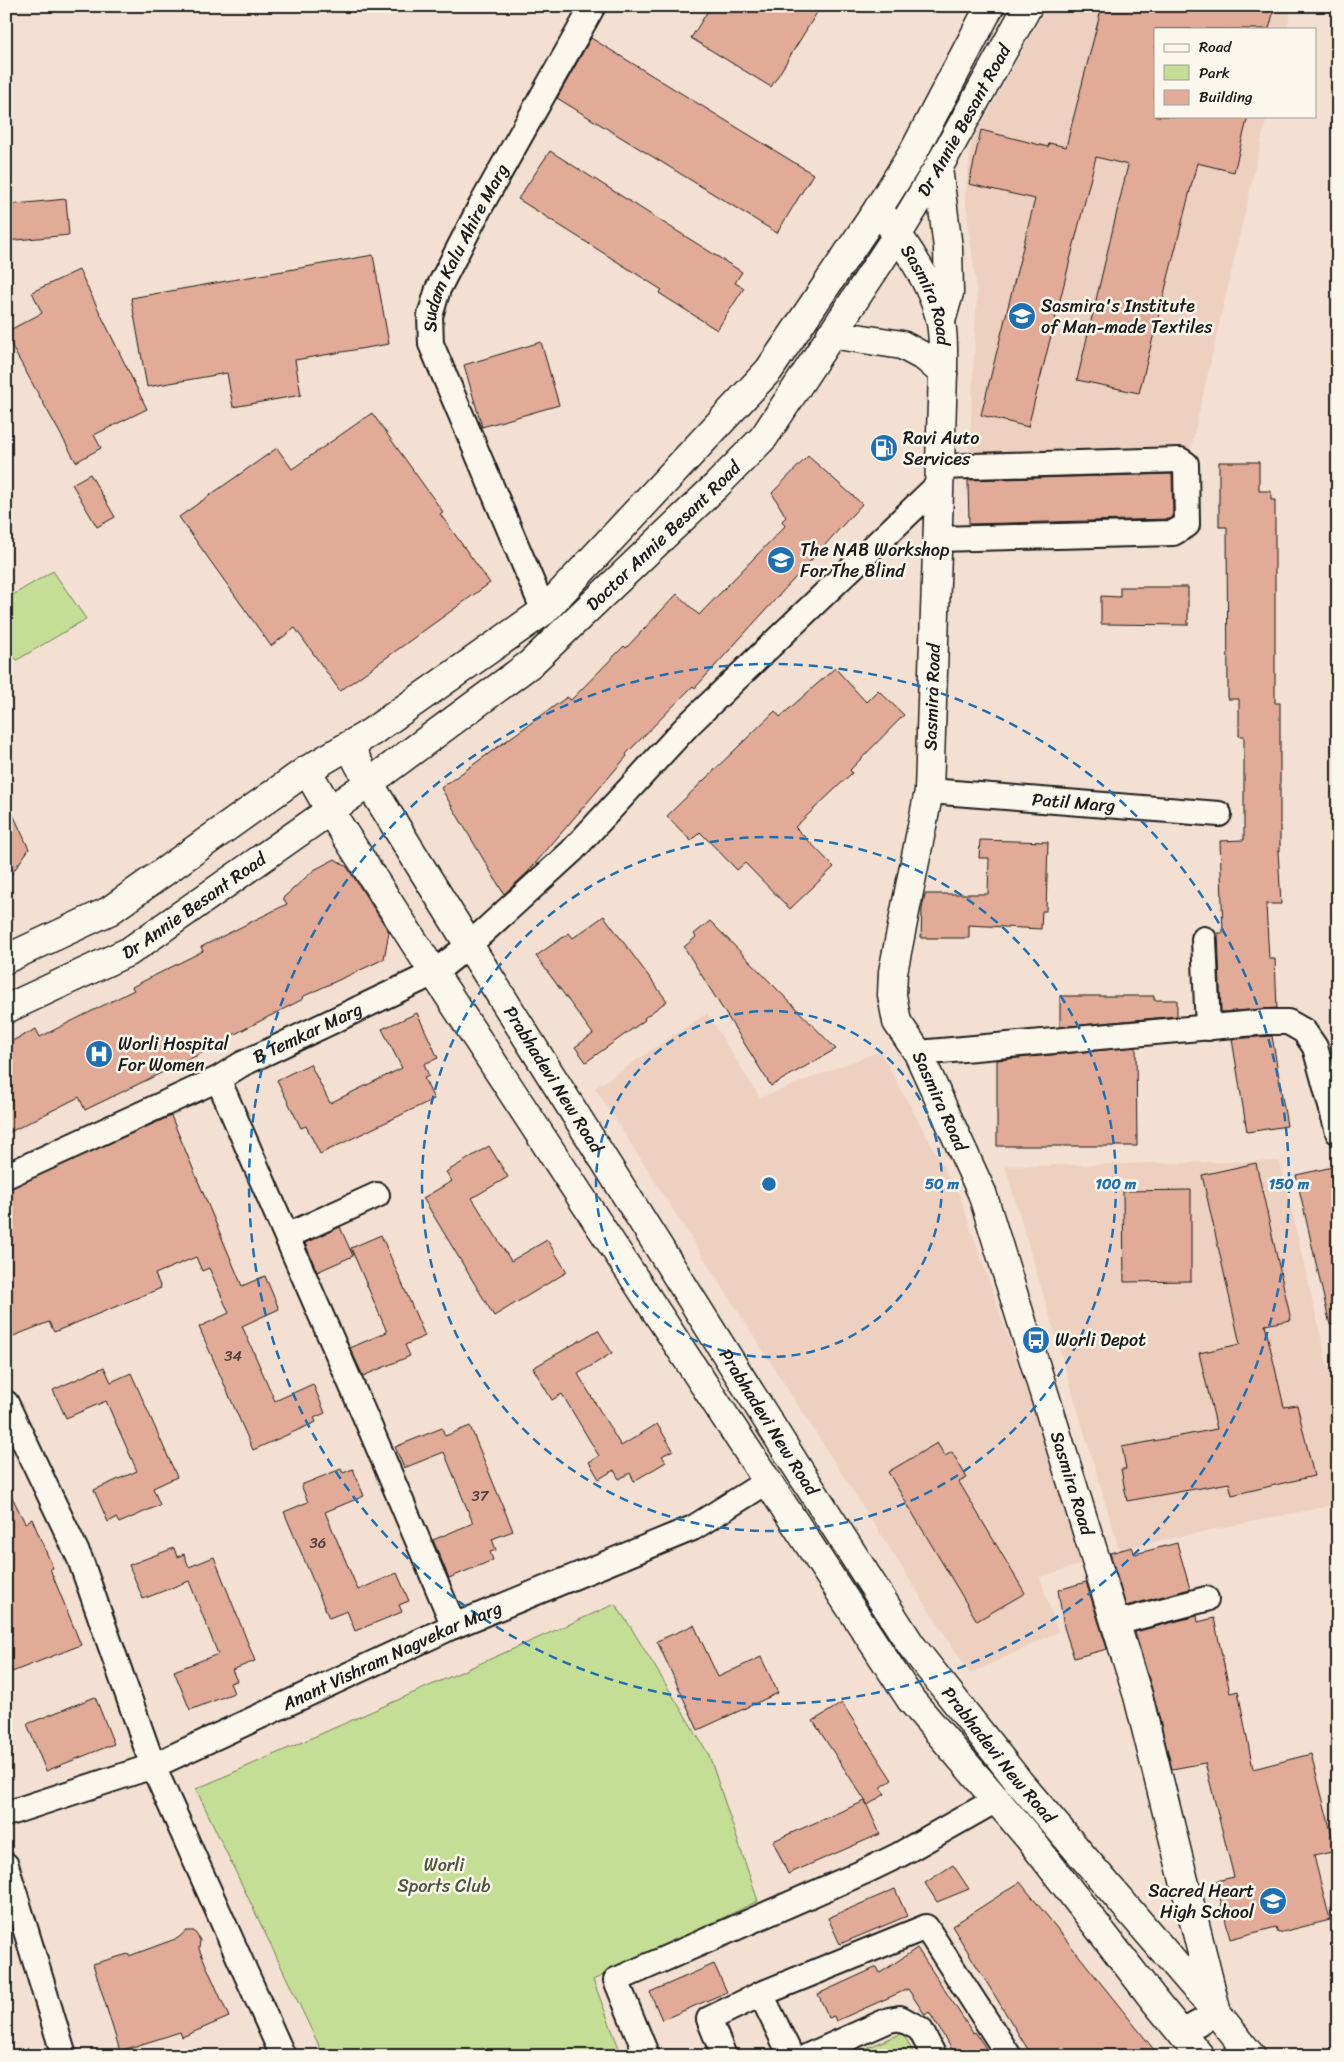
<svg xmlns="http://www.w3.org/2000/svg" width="1344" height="2062" font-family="Sriracha,sans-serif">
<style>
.built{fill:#eed0c0}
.green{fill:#c4de95;stroke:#707d58}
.building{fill:#e1ab97;stroke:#1c1c1c}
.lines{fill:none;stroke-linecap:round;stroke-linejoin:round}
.street-casing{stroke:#1c1c1c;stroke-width:28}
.secondary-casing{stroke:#1c1c1c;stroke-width:31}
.primary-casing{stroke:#1c1c1c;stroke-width:31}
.street{stroke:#fbf7ec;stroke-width:24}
.secondary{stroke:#fbf7ec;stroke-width:28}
.primary{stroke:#fbf7ec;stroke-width:28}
.ring{fill:none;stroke:#1f6fb2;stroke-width:2.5;stroke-dasharray:9 6}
.labels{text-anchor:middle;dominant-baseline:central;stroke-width:5;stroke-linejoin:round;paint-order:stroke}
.number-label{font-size:15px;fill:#4d403b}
.street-label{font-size:18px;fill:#1c1c1c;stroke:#fbf7ec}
.poi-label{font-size:18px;fill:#1c1c1c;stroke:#fbf7ec;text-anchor:start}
.park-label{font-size:18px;fill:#4e5640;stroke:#fbf7ec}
.centre{fill:#1f6fb2;stroke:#fbf7ec;stroke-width:2.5}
.ring-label{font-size:15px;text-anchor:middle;font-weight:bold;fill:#1f6fb2;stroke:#fbf7ec;stroke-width:5;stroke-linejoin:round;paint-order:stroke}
</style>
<rect width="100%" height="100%" fill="#f3e0d2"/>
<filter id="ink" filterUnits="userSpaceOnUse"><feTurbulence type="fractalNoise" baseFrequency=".02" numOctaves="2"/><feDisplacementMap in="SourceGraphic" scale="10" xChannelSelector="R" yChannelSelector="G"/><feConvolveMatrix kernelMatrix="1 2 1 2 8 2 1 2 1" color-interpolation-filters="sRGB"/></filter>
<g filter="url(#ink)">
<path class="built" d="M 1047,6 L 1292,6 L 1287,29 L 1155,29 L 1155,116 L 1267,116 L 1190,452 L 969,459 L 977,293 L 965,197 L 971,143 Z
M 707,1013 L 760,1098 L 880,1051 L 960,1197 L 1086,1563 L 1040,1577 L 1058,1632 L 970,1674 L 595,1088 Z
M 1280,1161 L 1338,1409 L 1338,1504 L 1119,1549 L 1005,1166 Z"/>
<path class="green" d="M 53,571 L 86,619 L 17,660 L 6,650 L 6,599 Z
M 615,1604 L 630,1626 L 709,1755 L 758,1901 L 593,1980 L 622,2056 L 324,2056 L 196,1789 Z
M 903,2033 L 915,2056 L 847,2056 Z"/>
<path class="building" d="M 711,6 L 821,6 L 771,87 L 691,38 Z
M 1102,6 L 1275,6 L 1269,29 L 1155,29 L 1155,116 L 1248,116 L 1234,172 L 1197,163 L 1139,393 L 1077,380 L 1128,165 L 1096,157 L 1028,427 L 981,415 L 1035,199 L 969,184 L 981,130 L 1048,147 L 1049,143 L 1066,147 Z
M 591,38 L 813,174 L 777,233 L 557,98 Z
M 550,151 L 742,272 L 735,283 L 744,288 L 717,330 L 659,293 L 662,290 L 518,199 Z
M 66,199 L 69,235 L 6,241 L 6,205 Z
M 373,255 L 389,344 L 295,360 L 301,395 L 233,407 L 227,373 L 147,387 L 131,298 Z
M 79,270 L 147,409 L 94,435 L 101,448 L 76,462 L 6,336 L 6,332 L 42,313 L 32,292 Z
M 541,342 L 559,405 L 482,427 L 464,365 Z
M 372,413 L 443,512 L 440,514 L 490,583 L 340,691 L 295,628 L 271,646 L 179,517 L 277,448 L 292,469 Z
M 808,456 L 862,504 L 695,688 L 693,686 L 626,754 L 627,756 L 527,873 L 504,894 L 441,788 L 567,697 L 571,700 L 624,646 L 626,648 L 677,594 L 699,615 L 785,526 L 782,521 L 786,517 L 772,493 Z
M 1219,462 L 1259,462 L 1259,491 L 1271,491 L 1271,500 L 1275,500 L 1275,703 L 1280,703 L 1280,851 L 1278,851 L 1281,904 L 1266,904 L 1269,959 L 1275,959 L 1277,1008 L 1221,1012 L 1218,933 L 1223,933 L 1220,841 L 1244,840 L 1244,736 L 1239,736 L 1239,699 L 1228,699 L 1227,527 L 1219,527 Z
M 90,474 L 115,517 L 97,527 L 72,484 Z
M 1172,474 L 1173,517 L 1169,519 L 969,524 L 968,480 Z
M 1120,587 L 1188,587 L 1188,625 L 1101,624 L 1101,596 L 1120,597 Z
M 835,668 L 866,702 L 878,690 L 904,715 L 850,770 L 852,773 L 795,827 L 834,867 L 790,909 L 745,863 L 737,870 L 700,832 L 691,841 L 667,816 L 775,711 L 780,717 Z
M 6,799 L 29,849 L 6,882 Z
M 980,840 L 1048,842 L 1046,911 L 1042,911 L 1041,929 L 969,925 L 969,938 L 921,938 L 922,909 L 925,894 L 988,894 L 989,858 L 979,858 Z
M 335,859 L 347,867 L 389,932 L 384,959 L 302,997 L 303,999 L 231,1036 L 233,1038 L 85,1110 L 79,1097 L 6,1134 L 6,1044 L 36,1029 L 40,1037 L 134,990 L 132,987 L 203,951 L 201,947 L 287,904 L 283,898 L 314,870 Z
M 604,916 L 667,1001 L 644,1018 L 645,1020 L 586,1062 L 575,1047 L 593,1034 L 536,956 L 569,933 L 573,938 Z
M 710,921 L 836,1049 L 771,1086 L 684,947 L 696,937 L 694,934 Z
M 1060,996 L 1154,996 L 1154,1000 L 1177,1000 L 1177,1016 L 1060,1027 Z
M 417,1013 L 438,1058 L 424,1064 L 429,1076 L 424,1078 L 434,1099 L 320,1154 L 306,1126 L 301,1128 L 277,1080 L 310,1064 L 330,1103 L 402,1068 L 382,1029 Z
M 1272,1036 L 1287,1126 L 1247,1132 L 1232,1039 Z
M 1136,1047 L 1137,1146 L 997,1146 L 997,1060 Z
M 171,1116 L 242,1286 L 265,1276 L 279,1309 L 242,1326 L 275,1401 L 313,1384 L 325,1413 L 314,1418 L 316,1422 L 253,1450 L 199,1327 L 229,1313 L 209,1268 L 202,1271 L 196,1257 L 155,1274 L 161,1288 L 54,1332 L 49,1322 L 6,1339 L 6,1189 Z
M 489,1146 L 508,1177 L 472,1198 L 511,1261 L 547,1240 L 567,1272 L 494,1316 L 423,1198 L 452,1181 L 446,1172 Z
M 1256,1163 L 1291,1320 L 1265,1325 L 1284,1407 L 1297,1405 L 1314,1476 L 1232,1495 L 1229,1483 L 1127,1501 L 1121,1469 L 1126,1469 L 1122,1447 L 1217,1429 L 1199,1353 L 1240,1344 L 1202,1175 Z
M 1333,1167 L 1338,1186 L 1338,1324 L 1330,1325 L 1296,1175 Z
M 1191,1190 L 1191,1281 L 1124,1282 L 1123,1191 Z
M 340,1227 L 353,1256 L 317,1272 L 305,1243 Z
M 381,1235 L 425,1336 L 405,1345 L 410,1356 L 363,1376 L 350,1348 L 387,1332 L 351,1248 Z
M 598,1330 L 612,1353 L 578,1374 L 621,1446 L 657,1424 L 673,1450 L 662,1456 L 666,1462 L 634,1481 L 630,1473 L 619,1479 L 614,1470 L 599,1479 L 589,1462 L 599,1456 L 562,1394 L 552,1400 L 533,1368 Z
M 104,1367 L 111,1382 L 131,1373 L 177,1477 L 153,1488 L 160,1505 L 119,1523 L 116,1518 L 108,1522 L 94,1490 L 137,1471 L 106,1401 L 66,1418 L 53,1390 Z
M 470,1426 L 513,1531 L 492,1539 L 496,1550 L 490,1552 L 493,1560 L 449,1578 L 433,1540 L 473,1523 L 444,1452 L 404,1468 L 395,1447 L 442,1428 L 445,1436 Z
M 937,1443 L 945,1456 L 952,1452 L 967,1478 L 959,1482 L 1025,1593 L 977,1621 L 888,1472 Z
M 341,1469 L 343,1473 L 353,1469 L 364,1496 L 325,1512 L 358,1590 L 397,1573 L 409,1601 L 399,1605 L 402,1612 L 355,1631 L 347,1611 L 329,1618 L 284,1512 L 308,1502 L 301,1485 Z
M 6,1485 L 25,1523 L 32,1519 L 53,1568 L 50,1569 L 81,1645 L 12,1672 L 6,1658 Z
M 1177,1543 L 1190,1589 L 1126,1606 L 1110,1553 L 1132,1547 L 1135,1554 Z
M 174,1548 L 177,1557 L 184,1554 L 189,1567 L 214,1557 L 255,1661 L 232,1670 L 237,1681 L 230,1683 L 234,1693 L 190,1710 L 174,1671 L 218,1654 L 189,1581 L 143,1599 L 129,1565 Z
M 1086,1582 L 1107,1649 L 1074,1658 L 1064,1627 L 1058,1590 Z
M 1197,1616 L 1198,1622 L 1214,1618 L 1230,1693 L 1238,1691 L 1253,1769 L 1311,1754 L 1336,1851 L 1314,1856 L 1330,1920 L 1278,1933 L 1276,1927 L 1230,1939 L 1216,1881 L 1234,1877 L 1205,1763 L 1172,1769 L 1153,1692 L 1135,1632 Z
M 694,1625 L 718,1677 L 761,1657 L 778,1693 L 698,1730 L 657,1641 Z
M 95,1697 L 114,1744 L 46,1771 L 27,1724 Z
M 842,1703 L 892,1780 L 880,1788 L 885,1794 L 868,1805 L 813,1721 Z
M 865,1801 L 880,1834 L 788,1874 L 773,1841 Z
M 953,1865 L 969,1889 L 937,1902 L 925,1883 Z
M 1020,1882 L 1159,2056 L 1032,2056 L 952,1926 Z
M 895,1889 L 907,1916 L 840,1944 L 828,1918 Z
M 186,1931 L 194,1931 L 200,1940 L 199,1949 L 229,2017 L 182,2037 L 180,2032 L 120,2051 L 93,1964 L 128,1954 L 129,1956 L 178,1938 Z
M 917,1948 L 973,2033 L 975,2032 L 991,2056 L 956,2056 L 929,2012 L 925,2015 L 908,1989 L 836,2021 L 834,2016 L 829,2018 L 818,1994 L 877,1967 L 880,1973 Z
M 714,1964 L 727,1992 L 662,2020 L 650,1992 Z"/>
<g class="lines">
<g class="street-casing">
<g id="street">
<path d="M 937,539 L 1173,533 L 1187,525 L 1186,464 L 1180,460 L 939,467"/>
<path id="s1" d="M 544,611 L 431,344 L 430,316 L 438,289 L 479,209 L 593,6"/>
<path id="s2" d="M 929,791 L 1219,814"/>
<path d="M 1204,939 L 1208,1028"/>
<path d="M 918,1053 L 1267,1022 L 1288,1022 L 1304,1031 L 1315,1047 L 1338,1132"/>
<path d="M 218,1079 L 371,1430 L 454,1626"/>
<path id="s3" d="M 6,1176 L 218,1079 L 242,1064 L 434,973 L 469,945 L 572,851 L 688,725 L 939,484"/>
<path d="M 287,1236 L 377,1195"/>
<path d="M 6,1403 L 80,1559 L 153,1766 L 283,2056"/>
<path d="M 1116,1623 L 1206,1599"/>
<path id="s4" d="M 6,1814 L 153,1766 L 449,1628 L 693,1528 L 768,1481"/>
<path d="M 6,1865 L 64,2056"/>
<path d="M 761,1994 L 791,2056"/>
<path d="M 1180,2033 L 1217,2013"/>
<path d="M 647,2056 L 616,1980 L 868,1870 L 899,1855 L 996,1800"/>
<path d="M 724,2056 L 709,2019 L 761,1994 L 926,1927 L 1009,2056"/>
<path d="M 808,2056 L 889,2020 L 900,2018 L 920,2029 L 934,2056"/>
</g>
</g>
<g class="secondary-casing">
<g id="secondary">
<path d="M 938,168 L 948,248 L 949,293 L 941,321"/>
<path id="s5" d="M 878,209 C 902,239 934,285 941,323 C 944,339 943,357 943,373 L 929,791 L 893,972 L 892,995 L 897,1022 L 918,1053 L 982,1193 L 1138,1696 L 1217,2013"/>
</g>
</g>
<g class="primary-casing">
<g id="primary">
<path d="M 831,334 L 902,345 L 926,358 L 943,373"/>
<path id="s6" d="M 349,746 L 369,783 L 469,945 L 795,1464 L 911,1645 L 1019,1782 L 1217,2013 L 1251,2056"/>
<path d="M 307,770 L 330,811 L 434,973 L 911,1700 L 1029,1838 L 1155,2001 L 1200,2056"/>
<path d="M 6,959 L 109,911 L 307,770 L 370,733 L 544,611 L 769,370 L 878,209 L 913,153 L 990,6"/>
<path id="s7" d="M 6,1009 L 130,951 L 369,783 L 530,664 L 716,486 L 764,437 L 898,234 L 938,168 L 1028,6"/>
</g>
</g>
<use href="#street" class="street"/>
<use href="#secondary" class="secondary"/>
<use href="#primary" class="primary"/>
</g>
</g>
<g class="ring">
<circle cx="769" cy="1184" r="173"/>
<circle cx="769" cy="1184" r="347"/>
<circle cx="769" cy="1184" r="520"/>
</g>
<defs>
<g id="university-disc" transform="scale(1.4375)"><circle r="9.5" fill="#1f6fb2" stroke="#fbf7ec"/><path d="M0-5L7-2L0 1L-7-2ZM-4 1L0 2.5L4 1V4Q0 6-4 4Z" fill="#fff"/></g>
<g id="fuel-disc" transform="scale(1.4375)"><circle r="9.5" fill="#1f6fb2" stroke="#fbf7ec"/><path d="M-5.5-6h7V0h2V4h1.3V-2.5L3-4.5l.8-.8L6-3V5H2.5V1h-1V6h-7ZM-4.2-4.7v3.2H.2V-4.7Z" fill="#fff"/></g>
<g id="hospital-disc" transform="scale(1.4375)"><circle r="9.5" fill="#1f6fb2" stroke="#fbf7ec"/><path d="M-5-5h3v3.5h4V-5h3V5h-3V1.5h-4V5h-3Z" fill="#fff"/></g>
<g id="bus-disc" transform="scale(1.4375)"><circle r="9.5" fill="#1f6fb2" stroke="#fbf7ec"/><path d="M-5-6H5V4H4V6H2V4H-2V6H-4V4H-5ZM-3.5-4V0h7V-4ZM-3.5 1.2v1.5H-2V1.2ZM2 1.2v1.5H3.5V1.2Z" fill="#fff"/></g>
<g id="school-disc" transform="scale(1.4375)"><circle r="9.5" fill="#1f6fb2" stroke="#fbf7ec"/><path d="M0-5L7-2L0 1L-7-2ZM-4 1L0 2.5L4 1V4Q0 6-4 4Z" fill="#fff"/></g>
</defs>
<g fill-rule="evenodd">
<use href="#university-disc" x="1022" y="316"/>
<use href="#fuel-disc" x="884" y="448"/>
<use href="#university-disc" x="781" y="560"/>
<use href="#hospital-disc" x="99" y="1054"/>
<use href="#bus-disc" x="1036" y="1340"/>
<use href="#school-disc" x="1273" y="1901"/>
</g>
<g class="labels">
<g class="number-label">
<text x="233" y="1356">34</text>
<text x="480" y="1496">37</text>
<text x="318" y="1543">36</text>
</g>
<g class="street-label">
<text stroke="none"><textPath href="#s7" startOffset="1330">Dr Annie Besant Road</textPath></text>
<text stroke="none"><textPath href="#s1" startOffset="394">Sudam Kalu Ahire Marg</textPath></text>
<text stroke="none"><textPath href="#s5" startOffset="100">Sasmira Road</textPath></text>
<text stroke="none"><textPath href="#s7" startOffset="814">Doctor Annie Besant Road</textPath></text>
<text transform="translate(932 697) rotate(-88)">Sasmira Road</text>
<text stroke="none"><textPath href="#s2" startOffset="145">Patil Marg</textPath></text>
<text stroke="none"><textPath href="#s7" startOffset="215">Dr Annie Besant Road</textPath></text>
<text stroke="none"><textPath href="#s3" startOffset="334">B Temkar Marg</textPath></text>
<text stroke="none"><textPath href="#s6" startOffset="391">Prabhadevi New Road</textPath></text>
<text stroke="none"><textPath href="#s5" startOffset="925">Sasmira Road</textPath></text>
<text stroke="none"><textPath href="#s6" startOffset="796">Prabhadevi New Road</textPath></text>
<text stroke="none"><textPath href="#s5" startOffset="1330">Sasmira Road</textPath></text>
<text stroke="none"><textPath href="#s4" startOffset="418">Anant Vishram Nagvekar Marg</textPath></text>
<text stroke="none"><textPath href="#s6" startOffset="1201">Prabhadevi New Road</textPath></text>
</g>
<g class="poi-label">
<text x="1041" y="306">Sasmira's Institute<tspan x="1041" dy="21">of Man-made Textiles</tspan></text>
<text x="903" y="438">Ravi Auto<tspan x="903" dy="21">Services</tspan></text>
<text x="800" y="550">The NAB Workshop<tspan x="800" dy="21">For The Blind</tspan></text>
<text x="118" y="1044">Worli Hospital<tspan x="118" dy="21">For Women</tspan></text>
<text x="1055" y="1340">Worli Depot</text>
<text x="1254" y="1891" text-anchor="end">Sacred Heart<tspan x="1254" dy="21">High School</tspan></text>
</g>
<g class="park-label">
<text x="444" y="1865">Worli<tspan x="444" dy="21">Sports Club</tspan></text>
</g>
</g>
<circle cx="769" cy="1184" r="8" class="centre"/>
<g class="ring-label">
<text x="942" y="1189">50 m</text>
<text x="1116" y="1189">100 m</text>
<text x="1289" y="1189">150 m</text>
</g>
<rect width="1344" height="2062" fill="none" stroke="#fbf7ec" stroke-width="25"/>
<rect x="12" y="12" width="1319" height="2037" fill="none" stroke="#1c1c1c" stroke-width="2" filter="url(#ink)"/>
<rect x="1154" y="28" width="162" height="90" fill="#fbf7ec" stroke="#a29f99"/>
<rect x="1164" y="44" width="25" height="8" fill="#fbf7ec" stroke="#a29f99"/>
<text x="1199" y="52" font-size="15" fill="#1c1c1c">Road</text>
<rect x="1164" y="65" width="25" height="15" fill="#c4de95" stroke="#a29f99"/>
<text x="1199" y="78" font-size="15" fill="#1c1c1c">Park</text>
<rect x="1164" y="90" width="25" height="15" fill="#e1ab97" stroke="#a29f99"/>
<text x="1199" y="102" font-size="15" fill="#1c1c1c">Building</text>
</svg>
